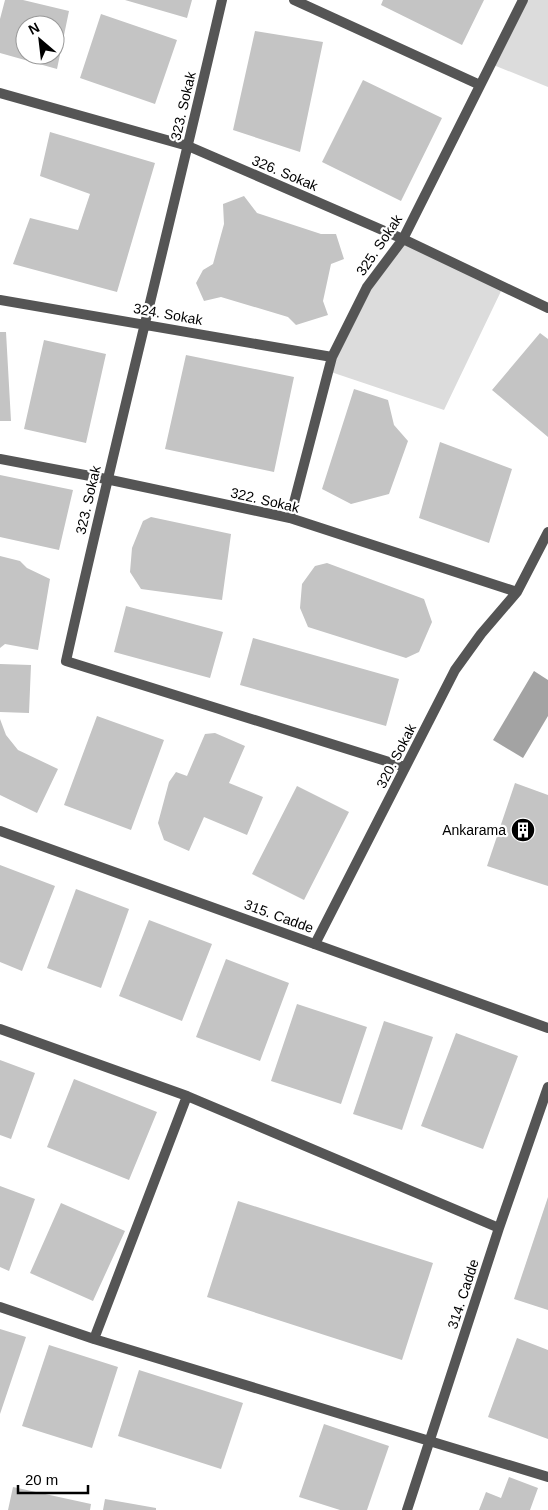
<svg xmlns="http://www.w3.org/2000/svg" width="548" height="1510" font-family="Arial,sans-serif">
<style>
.green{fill:#dcdcdc}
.water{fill:#a3a3a3}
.building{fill:#c4c4c4;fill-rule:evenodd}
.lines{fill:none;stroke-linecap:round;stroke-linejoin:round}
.minor{stroke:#555;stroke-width:10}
.tertiary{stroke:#555;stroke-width:10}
.labels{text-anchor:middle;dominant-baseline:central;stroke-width:4.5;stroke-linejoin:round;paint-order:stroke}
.street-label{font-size:14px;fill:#000;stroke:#fff}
.poi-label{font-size:14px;fill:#000;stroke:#fff;text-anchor:end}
</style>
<rect width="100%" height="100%" fill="#fff"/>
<path class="green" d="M 523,0 L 548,0 L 548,87 L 491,64 Z
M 403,239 L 503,287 L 444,410 L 328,371 L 367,287 Z"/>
<path class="water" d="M 534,671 L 548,680 L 548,716 L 523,758 L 493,740 Z"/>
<path class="building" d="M 5,0 L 23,0 L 69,11 L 57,69 L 0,53 L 0,19 ZM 25,25 L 55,25 L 55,55 L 25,55 Z
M 125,0 L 192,0 L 187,18 Z
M 383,0 L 484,0 L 462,45 L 381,5 Z
M 101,14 L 177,40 L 155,104 L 80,78 Z
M 255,31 L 323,42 L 300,152 L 233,130 Z
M 363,80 L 442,118 L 401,201 L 322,162 Z
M 50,132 L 155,163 L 117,292 L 13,264 L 30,218 L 78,230 L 90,194 L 40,176 Z
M 244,196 L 257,213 L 321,234 L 336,234 L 344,259 L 331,264 L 323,301 L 328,315 L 296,325 L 288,317 L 221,297 L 204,301 L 196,283 L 203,270 L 213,264 L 224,224 L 223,204 Z
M 0,332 L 6,332 L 11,421 L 0,421 Z
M 540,333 L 548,339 L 548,437 L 492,390 Z
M 44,340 L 106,354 L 86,443 L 24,429 Z
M 186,355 L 294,377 L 274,472 L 165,449 Z
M 354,389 L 388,400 L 394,425 L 408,441 L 389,494 L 351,504 L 322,489 Z
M 440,442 L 512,469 L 489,543 L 419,518 Z
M 0,475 L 73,490 L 59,550 L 0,537 Z
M 151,517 L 231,534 L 222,600 L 141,589 L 130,572 L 132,548 L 143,521 Z
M 0,556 L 20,561 L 27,568 L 50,579 L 38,650 L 5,644 L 0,648 Z
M 327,563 L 424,599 L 432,622 L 419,652 L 406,658 L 308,627 L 300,608 L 302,584 L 315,566 Z
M 126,606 L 223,632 L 210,678 L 114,652 Z
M 253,638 L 399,679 L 386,726 L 240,685 Z
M 0,664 L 31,665 L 29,713 L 0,712 Z
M 97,716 L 164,740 L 131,830 L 64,805 Z
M 0,719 L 6,735 L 18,750 L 58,769 L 37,813 L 0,795 Z
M 215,733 L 245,746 L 229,783 L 263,797 L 247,835 L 204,817 L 189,851 L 164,840 L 158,823 L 169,782 L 176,772 L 187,776 L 205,734 Z
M 515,783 L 548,795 L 548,886 L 487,866 Z
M 297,786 L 349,812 L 304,900 L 252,874 Z
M 0,865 L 55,886 L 22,971 L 0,962 Z
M 76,889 L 129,909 L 101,988 L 47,968 Z
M 149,920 L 212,944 L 182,1021 L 119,996 Z
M 226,959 L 289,983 L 260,1061 L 196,1037 Z
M 297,1004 L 367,1027 L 341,1104 L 271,1081 Z
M 384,1021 L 433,1037 L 402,1130 L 353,1114 Z
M 456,1033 L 518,1056 L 483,1149 L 421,1126 Z
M 0,1060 L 35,1073 L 11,1139 L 0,1135 Z
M 74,1079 L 157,1112 L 129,1180 L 47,1147 Z
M 0,1186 L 35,1199 L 9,1271 L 0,1267 Z
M 548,1197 L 548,1310 L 514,1299 Z
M 238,1201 L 433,1263 L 402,1360 L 207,1297 Z
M 61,1203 L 125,1231 L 93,1301 L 30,1273 Z
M 0,1329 L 26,1337 L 0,1414 Z
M 517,1338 L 548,1350 L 548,1439 L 488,1417 Z
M 49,1345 L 118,1367 L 92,1448 L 22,1426 Z
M 139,1370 L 243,1403 L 221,1469 L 118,1436 Z
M 324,1424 L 389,1446 L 367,1510 L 340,1510 L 299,1497 Z
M 509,1477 L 538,1488 L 530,1510 L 479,1510 L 486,1492 L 501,1498 Z
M 13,1487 L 91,1504 L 90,1510 L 8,1510 Z
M 105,1499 L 156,1508 L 156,1510 L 103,1510 Z"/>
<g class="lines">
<path class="minor" d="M 222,0 C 171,221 115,440 66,661 L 405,767
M 294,0 L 480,85
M 0,93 L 188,146 L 403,239 L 548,308
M 0,300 L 332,357
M 0,459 L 106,479 L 290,518 L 517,592
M 290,518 L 332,357 L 367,287 L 403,239 L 523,0
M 315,944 L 455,670 L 481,634 L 517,592 L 548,532
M 0,1029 L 187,1096 L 499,1228
M 0,1307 L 94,1339 L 548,1477
M 94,1339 L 187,1096
M 407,1510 L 499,1228 L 548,1087"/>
<path class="tertiary" d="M 0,831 L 548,1028"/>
</g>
<defs>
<g id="building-disc" transform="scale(1.25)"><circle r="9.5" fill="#000" stroke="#fff"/><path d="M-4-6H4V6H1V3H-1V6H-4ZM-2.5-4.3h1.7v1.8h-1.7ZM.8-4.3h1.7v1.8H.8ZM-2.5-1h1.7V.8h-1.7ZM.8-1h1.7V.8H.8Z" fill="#fff"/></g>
</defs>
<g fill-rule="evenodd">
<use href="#building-disc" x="523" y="830"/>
</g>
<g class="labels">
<g class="street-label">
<text transform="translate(183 106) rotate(-77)">323. Sokak</text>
<text transform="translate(285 173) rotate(23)">326. Sokak</text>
<text transform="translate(379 245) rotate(-56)">325. Sokak</text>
<text transform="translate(168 314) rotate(10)">324. Sokak</text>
<text transform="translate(88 500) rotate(-77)">323. Sokak</text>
<text transform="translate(265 500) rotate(13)">322. Sokak</text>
<text transform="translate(396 756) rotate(-63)">320. Sokak</text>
<text transform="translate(279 916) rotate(20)">315. Cadde</text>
<text transform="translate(463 1294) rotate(-72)">314. Cadde</text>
</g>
<g class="poi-label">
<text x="506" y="830">Ankarama</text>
</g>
</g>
<g transform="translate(40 40) rotate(332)"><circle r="24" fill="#ffffff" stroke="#999999"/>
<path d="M0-4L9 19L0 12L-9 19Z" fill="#000000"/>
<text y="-8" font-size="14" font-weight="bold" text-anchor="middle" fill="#000000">N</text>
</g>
<path d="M18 1485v8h70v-8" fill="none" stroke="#000000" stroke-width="2.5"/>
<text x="25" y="1485" font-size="15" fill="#000000" stroke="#ffffff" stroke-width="4" paint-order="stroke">20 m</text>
</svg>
